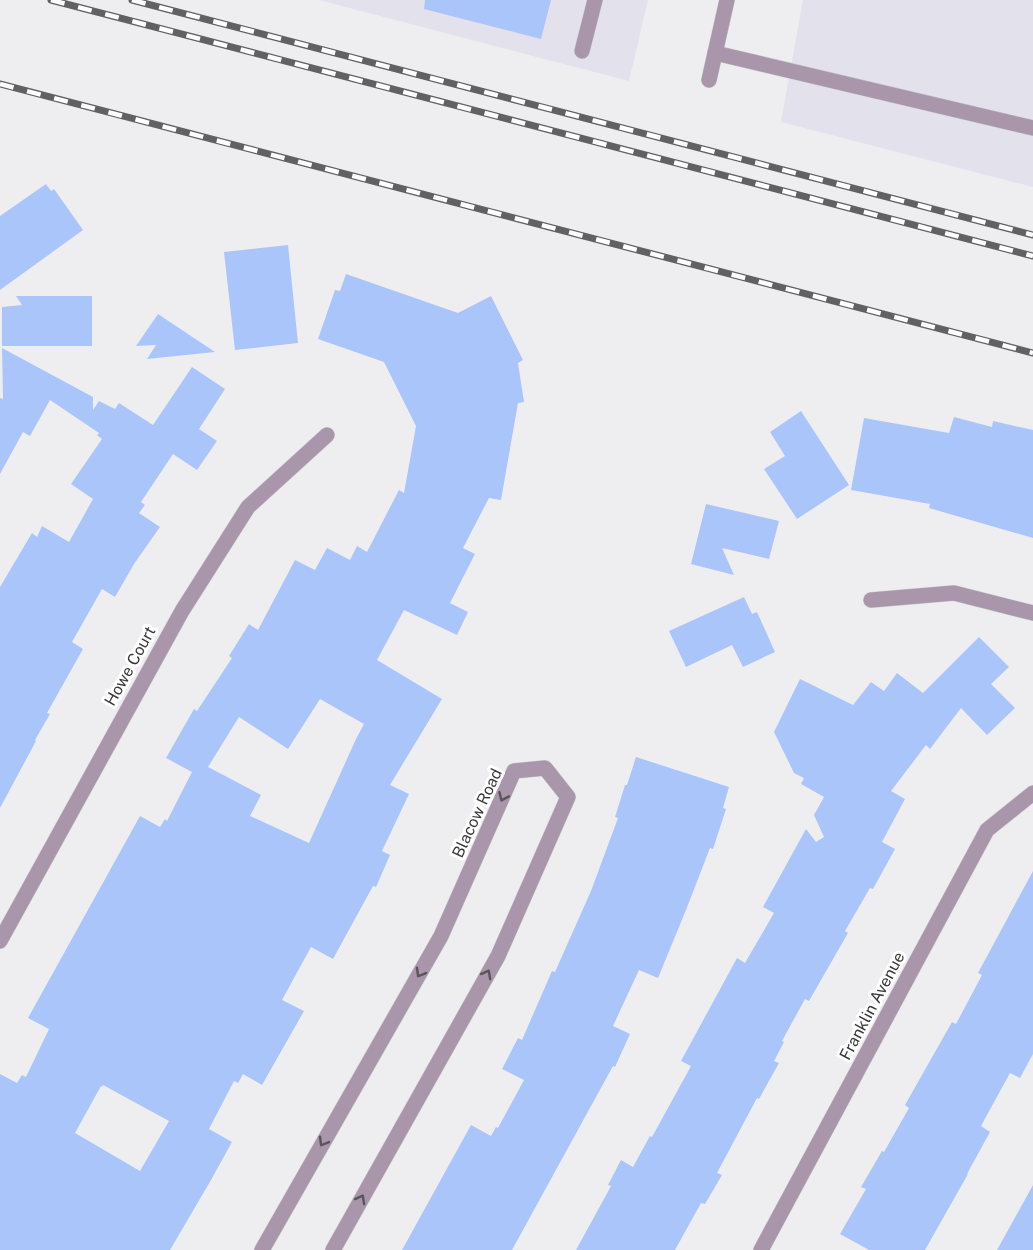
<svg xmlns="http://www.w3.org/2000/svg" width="1033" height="1250" font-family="'Public Sans',sans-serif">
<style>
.built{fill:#e3e1ec}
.building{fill:#aac5fa;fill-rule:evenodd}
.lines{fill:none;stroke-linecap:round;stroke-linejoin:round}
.service-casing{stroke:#cacacc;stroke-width:16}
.minor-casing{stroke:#cacacc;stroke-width:16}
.tertiary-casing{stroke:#cacacc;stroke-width:16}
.service{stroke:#a996ab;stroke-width:15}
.minor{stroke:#a996ab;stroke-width:15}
.tertiary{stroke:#a996ab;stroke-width:15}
.rail-casing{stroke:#616163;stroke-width:7}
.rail{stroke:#fff;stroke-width:4.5;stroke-dasharray:14;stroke-linecap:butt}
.oneway{stroke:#5a545b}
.labels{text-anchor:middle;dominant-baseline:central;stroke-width:6;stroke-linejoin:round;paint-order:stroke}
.street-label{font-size:16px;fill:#383839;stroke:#fff}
</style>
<rect width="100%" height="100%" fill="#eeeef1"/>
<path class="built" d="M 319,0 L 648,0 L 629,81 Z
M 803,0 L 1033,0 L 1033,187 L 781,122 Z"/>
<path class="building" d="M 425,0 L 551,0 L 541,39 L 424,9 Z
M 46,184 L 51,191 L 54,189 L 83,230 L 0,290 L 0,216 Z
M 288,245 L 298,343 L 235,350 L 224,252 Z
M 346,274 L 458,313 L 491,296 L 523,360 L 518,363 L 524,402 L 518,403 L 501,500 L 489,498 L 463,548 L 475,554 L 450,603 L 468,612 L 457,635 L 404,610 L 377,660 L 442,699 L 390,785 L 409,794 L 382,851 L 390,855 L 376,887 L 373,886 L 333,959 L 311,947 L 282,1000 L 304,1011 L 262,1085 L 243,1074 L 238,1083 L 234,1081 L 209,1129 L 232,1142 L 211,1180 L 170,1250 L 0,1250 L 0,1074 L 17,1083 L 22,1075 L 26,1077 L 49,1029 L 28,1018 L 140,816 L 160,827 L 165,819 L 167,821 L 192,772 L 166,758 L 194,709 L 197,711 L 232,658 L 229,656 L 249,624 L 258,630 L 295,560 L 315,570 L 327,548 L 350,560 L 357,546 L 367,552 L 399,490 L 404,493 L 416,426 L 384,362 L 318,339 L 335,290 L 340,291 ZM 320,699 L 364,724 L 356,739 L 309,843 L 250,816 L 261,795 L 208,767 L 239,717 L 288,749 ZM 103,1085 L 169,1121 L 140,1171 L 75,1133 L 101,1086 L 102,1087 Z
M 16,296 L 92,296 L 92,346 L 2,346 L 2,307 L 22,305 Z
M 158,314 L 215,352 L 147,359 L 156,345 L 136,346 Z
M 2,348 L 93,397 L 93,410 L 99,401 L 115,409 L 119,403 L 153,425 L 192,367 L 225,389 L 199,429 L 217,441 L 197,470 L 173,454 L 141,502 L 145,505 L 139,513 L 160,527 L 134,564 L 115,597 L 102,589 L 72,642 L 83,649 L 47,713 L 50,714 L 35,740 L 36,741 L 0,808 L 0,587 L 32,533 L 37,537 L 42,526 L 69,542 L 93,499 L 71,484 L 102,439 L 97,435 L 99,433 L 50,400 L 30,436 L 23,432 L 0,474 L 0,398 L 3,399 Z
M 801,411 L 849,485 L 797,519 L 764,469 L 785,456 L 770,432 Z
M 954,417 L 992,427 L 993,421 L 1033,430 L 1033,538 L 929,508 L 930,504 L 851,490 L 864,418 L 949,433 Z
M 706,504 L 779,521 L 769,559 L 722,548 L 734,575 L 691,564 Z
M 744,597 L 752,614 L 757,612 L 775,652 L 743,667 L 732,645 L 686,667 L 669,631 Z
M 979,637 L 1009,667 L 991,684 L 1015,708 L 987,735 L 961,708 L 930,749 L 926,745 L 891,791 L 905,799 L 882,842 L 895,849 L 873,889 L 870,888 L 845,931 L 848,933 L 809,1001 L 805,999 L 782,1041 L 784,1042 L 774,1061 L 779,1063 L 759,1099 L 757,1098 L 717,1173 L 722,1175 L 705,1204 L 701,1203 L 675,1250 L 576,1250 L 611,1186 L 608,1185 L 621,1160 L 633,1167 L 650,1136 L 652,1137 L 691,1066 L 681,1061 L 737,958 L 745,963 L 774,913 L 763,907 L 806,829 L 816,842 L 824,837 L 814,815 L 824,797 L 801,784 L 804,778 L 794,773 L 774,732 L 800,679 L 853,705 L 871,682 L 884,691 L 897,673 L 923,693 Z
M 636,757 L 729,787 L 723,808 L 726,809 L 713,849 L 710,848 L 686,910 L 658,978 L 639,970 L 613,1026 L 630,1034 L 615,1067 L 613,1066 L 512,1250 L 402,1250 L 471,1125 L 491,1136 L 496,1127 L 498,1128 L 524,1080 L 502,1069 L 518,1038 L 522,1040 L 552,971 L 555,972 L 591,891 L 618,818 L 615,817 L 625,785 L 627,785 Z
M 1033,871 L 1033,1054 L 1020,1078 L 1010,1073 L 981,1126 L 990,1132 L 967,1174 L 968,1174 L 925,1250 L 869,1250 L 840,1234 L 866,1189 L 861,1187 L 882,1151 L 884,1152 L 909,1108 L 905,1105 L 952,1022 L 956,1024 L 982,975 L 978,973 Z
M 1033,1185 L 1033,1250 L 997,1250 Z"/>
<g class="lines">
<g class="service-casing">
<path id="service" d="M 582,51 L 595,0
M 715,53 L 1033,128"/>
</g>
<g class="minor-casing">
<path id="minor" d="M 871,600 L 954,593 L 1033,613
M 0,941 L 182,611 L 248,507 L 327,435
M 761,1250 L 987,830 L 1033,793"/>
</g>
<g class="tertiary-casing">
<path id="tertiary" d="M 709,80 L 727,0
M 262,1250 L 441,936 L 514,771 L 545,768 L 568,797 L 498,956 L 333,1250"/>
</g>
<use href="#service" class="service"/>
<use href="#minor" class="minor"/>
<use href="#tertiary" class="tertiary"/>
<g class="rail-casing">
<path id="rail" d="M 51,0 L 1033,256
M 132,0 L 1033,235
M 0,84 L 1033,353"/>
</g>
<use href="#rail" class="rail"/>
</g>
<defs><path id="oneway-chevron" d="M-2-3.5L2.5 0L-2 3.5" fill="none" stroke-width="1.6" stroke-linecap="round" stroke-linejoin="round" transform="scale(1.5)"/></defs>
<g class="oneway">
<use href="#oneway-chevron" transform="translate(503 797) rotate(114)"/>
<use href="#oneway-chevron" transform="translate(420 973) rotate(120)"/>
<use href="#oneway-chevron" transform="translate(487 974) rotate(-61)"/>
<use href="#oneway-chevron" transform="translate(323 1142) rotate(120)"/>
<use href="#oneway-chevron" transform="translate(361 1199) rotate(-61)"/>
</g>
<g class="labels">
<g class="street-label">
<text transform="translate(130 666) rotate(-61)">Howe Court</text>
<text transform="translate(477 813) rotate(-65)">Blacow Road</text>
<text transform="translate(872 1006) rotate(-62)">Franklin Avenue</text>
</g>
</g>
</svg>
